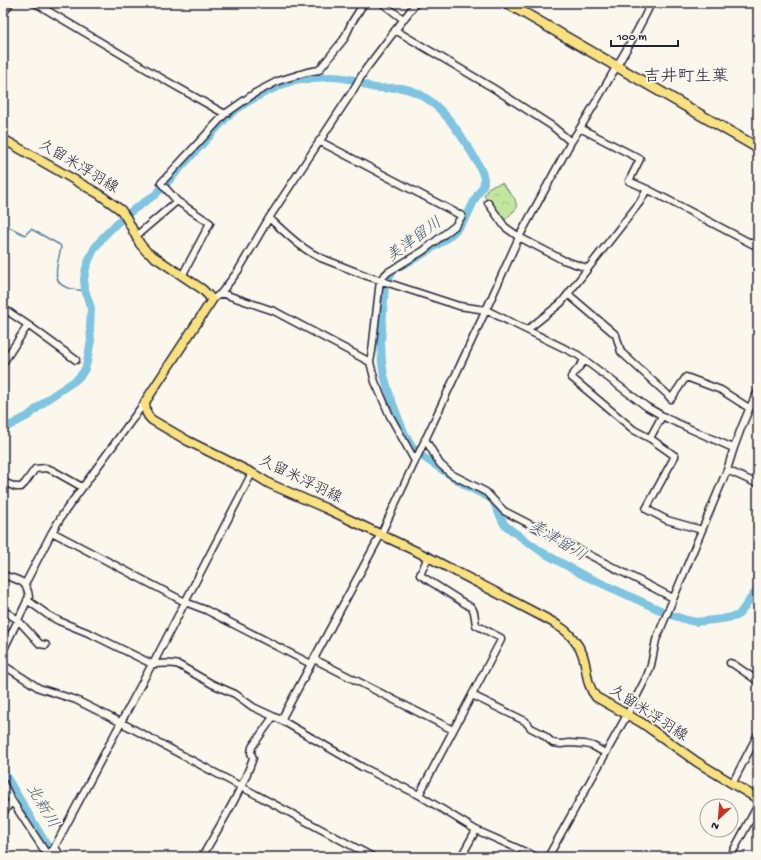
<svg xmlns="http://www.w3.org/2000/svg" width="761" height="860" font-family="'Gochi Hand','Klee One',sans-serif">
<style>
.park{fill:url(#park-crowns);stroke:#72846e}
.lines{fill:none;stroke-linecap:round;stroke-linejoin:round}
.stream{stroke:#5a839e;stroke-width:1.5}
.river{stroke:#7fc4e0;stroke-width:8}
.minor-casing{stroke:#22223b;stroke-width:9}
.major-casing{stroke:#22223b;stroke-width:11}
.highway-casing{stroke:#22223b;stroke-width:12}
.minor{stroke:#fbf7ec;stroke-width:6}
.major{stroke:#fae180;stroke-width:8}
.highway{stroke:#fae180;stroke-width:9}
.labels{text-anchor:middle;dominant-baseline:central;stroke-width:3.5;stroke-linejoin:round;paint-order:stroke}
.street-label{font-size:15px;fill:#22223b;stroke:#fbf7ec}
.water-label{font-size:16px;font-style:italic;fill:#435b75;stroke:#fbf7ec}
.quarter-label{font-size:17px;fill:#22223b;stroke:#fbf7ec}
</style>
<defs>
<pattern id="park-crowns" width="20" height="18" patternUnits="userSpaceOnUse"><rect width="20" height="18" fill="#c2e6a0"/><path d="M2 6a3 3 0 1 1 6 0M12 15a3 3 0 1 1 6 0" fill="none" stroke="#a6c58b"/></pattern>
</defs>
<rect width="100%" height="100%" fill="#fbf7ec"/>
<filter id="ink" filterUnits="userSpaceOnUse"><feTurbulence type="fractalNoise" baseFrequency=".025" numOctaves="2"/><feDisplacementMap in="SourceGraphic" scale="8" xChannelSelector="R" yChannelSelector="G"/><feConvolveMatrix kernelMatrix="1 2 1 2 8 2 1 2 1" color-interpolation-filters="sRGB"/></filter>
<g filter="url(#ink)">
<path class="park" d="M 502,183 L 515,199 L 517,208 L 503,222 L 484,196 L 489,187 Z"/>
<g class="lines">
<path class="stream" d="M 750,3 L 758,6
M 3,224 L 25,235 L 31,229 L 60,245 L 61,247 C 58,264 48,285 72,289 C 76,290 80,291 85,290"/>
<path class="river" d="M 3,429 L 28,416 L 49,398 L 76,380 L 81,375 L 85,369 L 87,362 L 91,340 L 90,329 L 91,308 L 85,290 L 84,279 L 86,268 L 89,260 L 94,249 L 103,237 L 116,224 L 126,215 L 156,194 L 163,187 L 228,116 C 244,103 258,95 277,87 C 285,84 292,80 300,79 C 303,79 306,79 309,79 C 324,77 334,76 349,79 C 357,80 364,85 371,87 C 381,90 392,87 402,88 C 431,93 452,121 467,145 C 471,152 484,171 484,180 C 484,182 484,184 483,186 L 475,199 L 467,216 L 461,224 L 453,233 L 442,242 L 420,256 L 395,269 L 391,274 L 385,285 L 381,342 L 382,363 L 384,375 L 390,396 L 399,420 L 405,434 L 412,446 L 423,457 L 468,487 L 490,498 L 493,501 L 504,524 L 511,530 L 542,552 L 583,575 L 671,615 L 687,620 L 696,622 L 722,619 L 737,616 L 741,612 L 758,588
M 3,771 L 54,857"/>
<g class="minor-casing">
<path id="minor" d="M 35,3 L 163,79 L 225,114
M 382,3 L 403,19
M 395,30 L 493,88 L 552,126 L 571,142
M 580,128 L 640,159 L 629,181 L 647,189 L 758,247
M 319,141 L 462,216 L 455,226 L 442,236 L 423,251 L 388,272 L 380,280 L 372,351 L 370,362 L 375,382 L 380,393 L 390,416 L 415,461
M 488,203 L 505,227 L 519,237 L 563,260 L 587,268
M 269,218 C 285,232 301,249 321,258 L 367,276 L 459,306 L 486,310 L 578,355 L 647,407 L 668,419 L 733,448
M 136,236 L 177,201
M 182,276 L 210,223 L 177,201 L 161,183 L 225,114 L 255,93 L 278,81 L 307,72 L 319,70 L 344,39 L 352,22 L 364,3
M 221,293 L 274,311 L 370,362
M 568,294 L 616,335 L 621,352 L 667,394 L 671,399 L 686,377 L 721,390 L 749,408
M 212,300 L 221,293 L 238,271 L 269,218 L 352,92 L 365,70 L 416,3
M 3,308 L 28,325 L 76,360
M 527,330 L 561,303 L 640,202 L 647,189
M 585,360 L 571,377 L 634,430 L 651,439 L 675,456 L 646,509 L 667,520 L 702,530
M 3,363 L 28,325
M 650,438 L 662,416
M 425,439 L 440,464 L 451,474 L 486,492 L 504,511 L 673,598
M 727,470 L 758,484
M 3,482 L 16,487 L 21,487 L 25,483 L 35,469 L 46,468 L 52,470 L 82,487
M 52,532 L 185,602 L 206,610 L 311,664
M 3,575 C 17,580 27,579 29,597 L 3,651
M 25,584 L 52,532 L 63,514 L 145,402
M 27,600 L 48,615 L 59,621 L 91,634 L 152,664 C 162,664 170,662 179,665 L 212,684 L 235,694 L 253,707 L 281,720 L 362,767 L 419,795 L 476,830 L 537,857
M 3,610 L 18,620 L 40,644 L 46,645
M 314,659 L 453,730
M 730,663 L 733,664 L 755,679 L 758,680
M 153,664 L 252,473
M 3,665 L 39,688 L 76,700 L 120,722 L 373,857
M 472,695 L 525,721 L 531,728 L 541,733 L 553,743 L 561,744 L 569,743 L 585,744 L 593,746 L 605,753
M 281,720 L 381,534 L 486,310 L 519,237 L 571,142 C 586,120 598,98 611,76 C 625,52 640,28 651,3
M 3,783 L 12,801 L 48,856
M 732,784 L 758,734
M 419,795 L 501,640 L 501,638 L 476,625 L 474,612 L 472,608 L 420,575 L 428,557
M 3,813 L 12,801
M 55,847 L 61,857
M 47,854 L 53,850 L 152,664
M 202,857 C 220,825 241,793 253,758 L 251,753 L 252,747 L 273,717
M 461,857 L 476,830
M 548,857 L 627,715 L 647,676 L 651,665 L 656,640 L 727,470 C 735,442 745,416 758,391
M 730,857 L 758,805"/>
</g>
<g class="major-casing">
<path id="major" d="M 3,12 L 9,3
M 3,139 L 99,194 L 121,210 L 127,219 L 140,244 L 147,252 L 202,289 L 208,295 L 212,300 L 145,402 C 146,410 145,414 152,420 L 188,441 L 252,473 L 270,484 L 325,508 L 428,557 L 547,619 C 551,621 556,624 560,627 C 569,632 578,644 582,653 C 588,668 585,684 596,697 L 642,723 L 697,762 L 758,799"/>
</g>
<g class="highway-casing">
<path id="highway" d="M 507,3 L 758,148"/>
</g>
<use href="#minor" class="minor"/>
<use href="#major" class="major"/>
<use href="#highway" class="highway"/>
</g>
</g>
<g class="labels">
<g class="street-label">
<text transform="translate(78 167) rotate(31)">久留米浮羽線</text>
<text transform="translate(300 480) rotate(26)">久留米浮羽線</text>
<text transform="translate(648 714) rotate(33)">久留米浮羽線</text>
</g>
<g class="water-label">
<text transform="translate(415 241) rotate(-36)">美津留川</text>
<text transform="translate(557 542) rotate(32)">美津留川</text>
<text transform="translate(41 807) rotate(59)">北新川</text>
</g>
<g class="quarter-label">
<text x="686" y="78">吉井町生葉</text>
</g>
</g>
<rect width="761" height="860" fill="none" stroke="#fbf7ec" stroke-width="16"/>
<rect x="8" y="8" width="745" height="844" fill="none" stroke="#22223b" stroke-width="1.5" filter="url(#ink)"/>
<g transform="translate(719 818) rotate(206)"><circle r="19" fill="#fbf7ec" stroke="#a4a2a5"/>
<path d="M0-3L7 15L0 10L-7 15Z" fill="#c8321e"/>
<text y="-6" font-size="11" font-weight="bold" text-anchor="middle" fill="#22223b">N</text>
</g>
<path d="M611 40v6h67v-6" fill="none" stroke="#22223b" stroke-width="2"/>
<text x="617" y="40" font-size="12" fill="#22223b" stroke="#fbf7ec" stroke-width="3" paint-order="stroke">100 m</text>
</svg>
